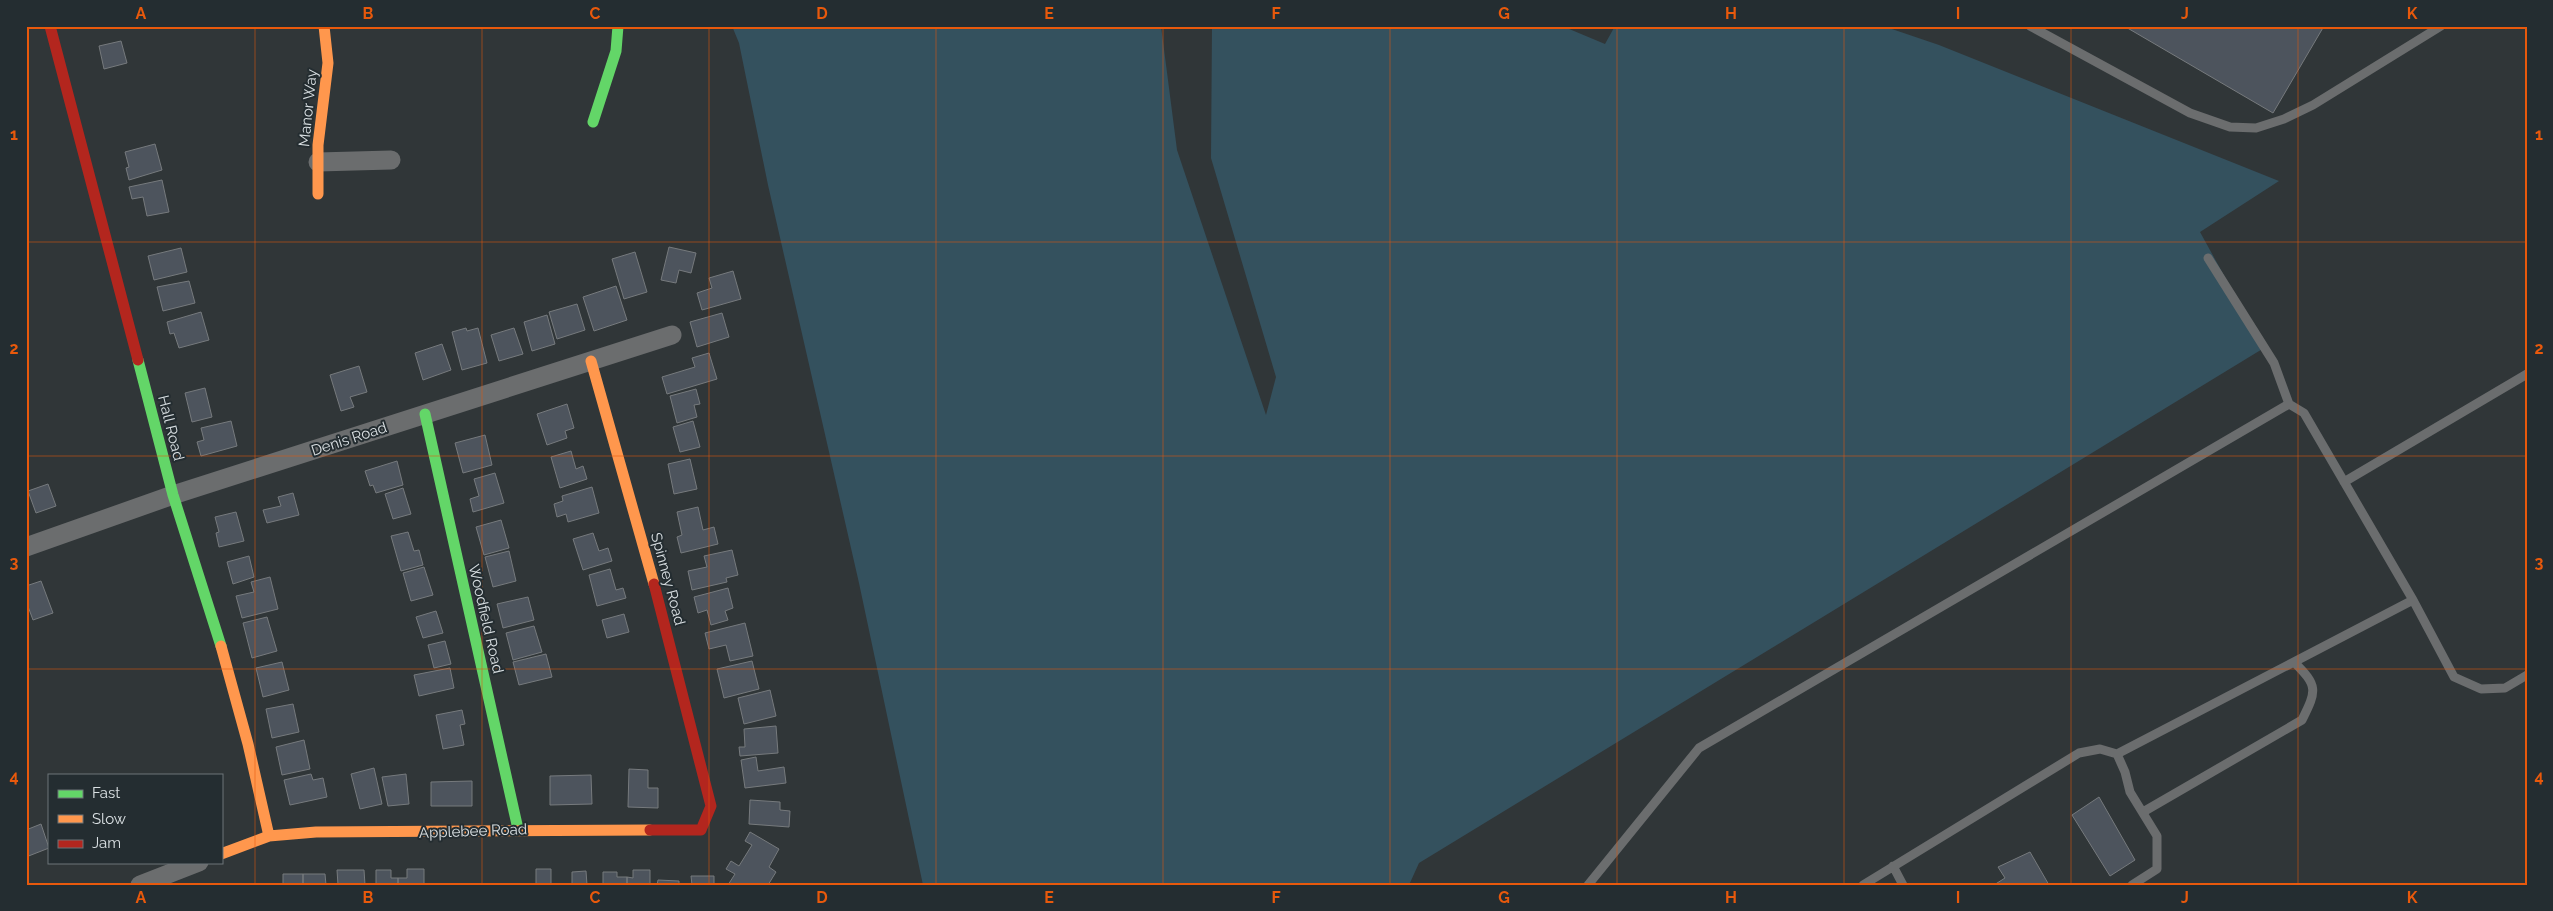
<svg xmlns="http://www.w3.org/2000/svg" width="2553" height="911" font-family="Raleway,sans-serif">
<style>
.green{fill:#34515e}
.building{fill:#4d545d;stroke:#767a7d}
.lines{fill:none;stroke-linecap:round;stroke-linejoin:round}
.lane{stroke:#6b6d6e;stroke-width:9}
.street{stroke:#6b6d6e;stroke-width:19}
.fast{stroke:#63d668;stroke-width:11}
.slow{stroke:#ff974d;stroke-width:11}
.jam{stroke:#b3261e;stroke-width:11}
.grid{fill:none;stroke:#e8590c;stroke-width:1;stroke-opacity:0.55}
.labels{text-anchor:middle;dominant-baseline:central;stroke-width:4;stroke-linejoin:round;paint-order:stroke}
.street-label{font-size:15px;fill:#dae0e3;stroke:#242d31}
.neatline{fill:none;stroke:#e8590c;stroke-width:2}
.grid-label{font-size:16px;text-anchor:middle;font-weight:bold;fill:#e8590c}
</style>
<rect width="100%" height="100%" fill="#303638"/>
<path class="green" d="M 732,26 L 1161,26 L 1177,150 L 1266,415 L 1276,377 L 1211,158 L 1212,26 L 1562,26 L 1605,44 L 1615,26 L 1883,26 L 1939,45 L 2279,181 L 2200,232 L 2264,348 L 1419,863 L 1409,885 L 923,885 L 859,583 L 768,185 L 739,43 Z"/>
<path class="building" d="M 2124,26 L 2324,26 L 2273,113 Z
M 121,41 L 127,63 L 104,69 L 99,46 Z
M 155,144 L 162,170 L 129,180 L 126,168 L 129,167 L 125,152 Z
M 162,180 L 169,212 L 147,216 L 143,197 L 132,199 L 129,187 Z
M 669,247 L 696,253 L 691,273 L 679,270 L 676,283 L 661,280 Z
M 181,248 L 187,272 L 154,280 L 148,256 Z
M 635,252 L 647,292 L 624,299 L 612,259 Z
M 733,271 L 741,299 L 702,310 L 697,293 L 712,288 L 709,278 Z
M 189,281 L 195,303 L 163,311 L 157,287 Z
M 616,286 L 627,320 L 594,331 L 583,297 Z
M 577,304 L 585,330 L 557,339 L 549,312 Z
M 201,312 L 209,340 L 179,348 L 174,333 L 170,334 L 167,322 Z
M 722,313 L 729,337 L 697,347 L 690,322 Z
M 547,315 L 555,344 L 532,351 L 524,322 Z
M 466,328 L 467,331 L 478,328 L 487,363 L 462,370 L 452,332 Z
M 514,328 L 523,354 L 499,361 L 491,335 Z
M 442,344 L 451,370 L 423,380 L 415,353 Z
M 709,353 L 717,379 L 667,394 L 662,377 L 695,367 L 692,358 Z
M 359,366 L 367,392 L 350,397 L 354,407 L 341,411 L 330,375 Z
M 205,388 L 212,417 L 192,422 L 185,393 Z
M 696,389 L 700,404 L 694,405 L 697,417 L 677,423 L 670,396 Z
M 567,404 L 574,428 L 565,431 L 567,438 L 547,445 L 537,414 Z
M 231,421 L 237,446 L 201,456 L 197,442 L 204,440 L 201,428 Z
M 693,421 L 700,447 L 680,452 L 673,427 Z
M 485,435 L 492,465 L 463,473 L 455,443 Z
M 571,451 L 576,469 L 583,466 L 587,479 L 560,488 L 551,457 Z
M 690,459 L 697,489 L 674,494 L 668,464 Z
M 397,461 L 403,485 L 376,493 L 373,485 L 370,486 L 365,471 Z
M 495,473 L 504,503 L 473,512 L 470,499 L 479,496 L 474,479 Z
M 48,484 L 56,506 L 36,513 L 28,491 Z
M 592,487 L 599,513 L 568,522 L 566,514 L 557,517 L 554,504 L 563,501 L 562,496 Z
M 403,488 L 411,514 L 393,519 L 385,494 Z
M 293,493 L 299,515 L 267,523 L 263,510 L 281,506 L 278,497 Z
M 698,507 L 703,530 L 714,527 L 718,544 L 681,553 L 677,537 L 682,535 L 677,512 Z
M 236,512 L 244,541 L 219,547 L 216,533 L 219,532 L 215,517 Z
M 501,520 L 509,548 L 484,555 L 476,527 Z
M 408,532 L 414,551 L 419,550 L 423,565 L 401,571 L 391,536 Z
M 593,533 L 599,551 L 608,548 L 612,561 L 583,570 L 573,539 Z
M 732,550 L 738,575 L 726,578 L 727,582 L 692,590 L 688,571 L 707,567 L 704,556 Z
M 509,551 L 516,581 L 493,587 L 485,557 Z
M 249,556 L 254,577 L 233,584 L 227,562 Z
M 424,567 L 433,595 L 411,601 L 403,573 Z
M 610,569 L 616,590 L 623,588 L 626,598 L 597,606 L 589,575 Z
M 270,577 L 278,609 L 242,618 L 236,596 L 254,592 L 251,582 Z
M 41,581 L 53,613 L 33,620 L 26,601 L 26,586 Z
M 728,588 L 733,608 L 725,611 L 728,620 L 711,625 L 707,610 L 698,613 L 694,597 Z
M 528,597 L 534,620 L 503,628 L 497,604 Z
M 436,611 L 443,633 L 423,638 L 416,617 Z
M 624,614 L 629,632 L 607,638 L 602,620 Z
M 267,617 L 277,651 L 252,658 L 243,623 Z
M 745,623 L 753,656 L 730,661 L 726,645 L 709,649 L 705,633 Z
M 534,626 L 542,652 L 513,660 L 506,633 Z
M 445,641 L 451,664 L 434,668 L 428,645 Z
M 546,654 L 552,677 L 519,685 L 513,662 Z
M 752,661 L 759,689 L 724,698 L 717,669 Z
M 282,662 L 289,690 L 263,697 L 256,668 Z
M 450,668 L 454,688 L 419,696 L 414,675 Z
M 770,690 L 776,716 L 744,724 L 738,698 Z
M 293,704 L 299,732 L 272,738 L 266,709 Z
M 462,710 L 465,724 L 460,725 L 464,745 L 443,749 L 436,715 Z
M 776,726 L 778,753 L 740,756 L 739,747 L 745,747 L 744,729 Z
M 304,740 L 310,769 L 282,775 L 276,747 Z
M 756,757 L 758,771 L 784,767 L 786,783 L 745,788 L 741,760 Z
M 374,768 L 382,804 L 360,809 L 351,774 Z
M 629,769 L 648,770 L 648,788 L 658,788 L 658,808 L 628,807 Z
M 311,774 L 313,780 L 323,778 L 327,797 L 290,805 L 284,780 Z
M 406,774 L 409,804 L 388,806 L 382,777 Z
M 591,775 L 592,804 L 550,805 L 550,776 Z
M 472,781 L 472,806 L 431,806 L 431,782 Z
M 2099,797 L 2135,860 L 2110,876 L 2072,815 Z
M 750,800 L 780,802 L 780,810 L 790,811 L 789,827 L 749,824 Z
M 41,824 L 49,848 L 26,857 L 26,830 Z
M 750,832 L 779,849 L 769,867 L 776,872 L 768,885 L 728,885 L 735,874 L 726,869 L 731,861 L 739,866 L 752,845 L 745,841 Z
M 2030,852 L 2049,885 L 1994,885 L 2005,878 L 1998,867 Z
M 407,869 L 424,869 L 424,885 L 398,885 L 398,878 L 407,878 Z
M 536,869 L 551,869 L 551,885 L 536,885 Z
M 337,870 L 364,870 L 365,885 L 338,885 Z
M 376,870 L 391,870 L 391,878 L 398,878 L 398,885 L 376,885 Z
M 633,870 L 650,870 L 650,885 L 627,885 L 627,877 L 633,878 Z
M 586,871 L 587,885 L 572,885 L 572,872 Z
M 603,872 L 617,872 L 617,877 L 627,877 L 627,885 L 603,885 Z
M 283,874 L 303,874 L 303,885 L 283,885 Z
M 303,874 L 325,874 L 326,885 L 303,885 Z
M 691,876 L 714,876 L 714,885 L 692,885 Z
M 658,880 L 679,881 L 679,885 L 657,885 Z"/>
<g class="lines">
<path class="lane" d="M 2030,26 L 2190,113 L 2230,127 L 2256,128 L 2284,119 L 2313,105 L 2441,26
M 2208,258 L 2274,363 L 2289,404
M 2344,482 L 2527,374
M 2117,754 L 2413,600
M 2143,812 L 2302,720 C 2317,690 2318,686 2294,662
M 1893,866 L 1903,885
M 1588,885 L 1699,748 L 2289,404 L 2304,413 L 2413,600 L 2454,677 L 2481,689 L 2505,688 L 2527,675
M 1863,885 L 2079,753 L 2100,749 L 2117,754 L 2125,772 L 2130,792 L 2157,836 L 2157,869 L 2132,885"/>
<path class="street" d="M 318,162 L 391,160
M 26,547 L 173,495 L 672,335
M 140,885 L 199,862"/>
<path class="fast" d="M 593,122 L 616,51 L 618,26
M 138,360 L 173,495 L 221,646
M 425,414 L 518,829"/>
<path class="slow" d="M 318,194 L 318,145 L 328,63 L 324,26
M 591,361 L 654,584
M 221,646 L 248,744 L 269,836
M 221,854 L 269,836 L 316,832 L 650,830"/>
<path class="jam" d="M 50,26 L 138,360
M 650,830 L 701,830 L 711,806 L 654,584"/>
</g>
<path class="grid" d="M 255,26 L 255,885M 482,26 L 482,885M 709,26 L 709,885M 936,26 L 936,885M 1163,26 L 1163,885M 1390,26 L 1390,885M 1617,26 L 1617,885M 1844,26 L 1844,885M 2071,26 L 2071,885M 2298,26 L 2298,885M 26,242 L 2527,242M 26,456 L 2527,456M 26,669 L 2527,669"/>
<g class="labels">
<g class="street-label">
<text transform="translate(308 108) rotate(-84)">Manor Way</text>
<text transform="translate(171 428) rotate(76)">Hall Road</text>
<text transform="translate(349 439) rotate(-18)">Denis Road</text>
<text transform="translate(668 579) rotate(75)">Spinney Road</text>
<text transform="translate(486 619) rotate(77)">Woodfield Road</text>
<text transform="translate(473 831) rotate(-2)">Applebee Road</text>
</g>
</g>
<rect width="2553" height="911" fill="none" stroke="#242d31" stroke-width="55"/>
<rect x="48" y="774" width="175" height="90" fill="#242d31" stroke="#6d7578"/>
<rect x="58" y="790" width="25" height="8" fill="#63d668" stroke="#6d7578"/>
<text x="92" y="798" font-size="15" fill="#dae0e3">Fast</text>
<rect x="58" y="815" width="25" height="8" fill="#ff974d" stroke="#6d7578"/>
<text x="92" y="824" font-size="15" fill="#dae0e3">Slow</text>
<rect x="58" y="840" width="25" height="8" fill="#b3261e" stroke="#6d7578"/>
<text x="92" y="848" font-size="15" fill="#dae0e3">Jam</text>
<rect x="28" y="28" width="2498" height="856" class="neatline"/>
<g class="grid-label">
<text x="141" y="19">A</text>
<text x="368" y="19">B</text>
<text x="595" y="19">C</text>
<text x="822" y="19">D</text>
<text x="1049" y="19">E</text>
<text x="1276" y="19">F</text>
<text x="1504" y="19">G</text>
<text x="1731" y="19">H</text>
<text x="1958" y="19">I</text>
<text x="2185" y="19">J</text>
<text x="2412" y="19">K</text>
<text x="14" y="140">1</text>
<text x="2539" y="140">1</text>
<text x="14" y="354">2</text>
<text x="2539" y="354">2</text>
<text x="14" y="568">3</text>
<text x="2539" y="568">3</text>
<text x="14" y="782">4</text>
<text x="2539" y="782">4</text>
<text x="141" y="903">A</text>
<text x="368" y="903">B</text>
<text x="595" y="903">C</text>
<text x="822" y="903">D</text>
<text x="1049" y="903">E</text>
<text x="1276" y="903">F</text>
<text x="1504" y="903">G</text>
<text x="1731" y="903">H</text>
<text x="1958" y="903">I</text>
<text x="2185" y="903">J</text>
<text x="2412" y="903">K</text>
</g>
</svg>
